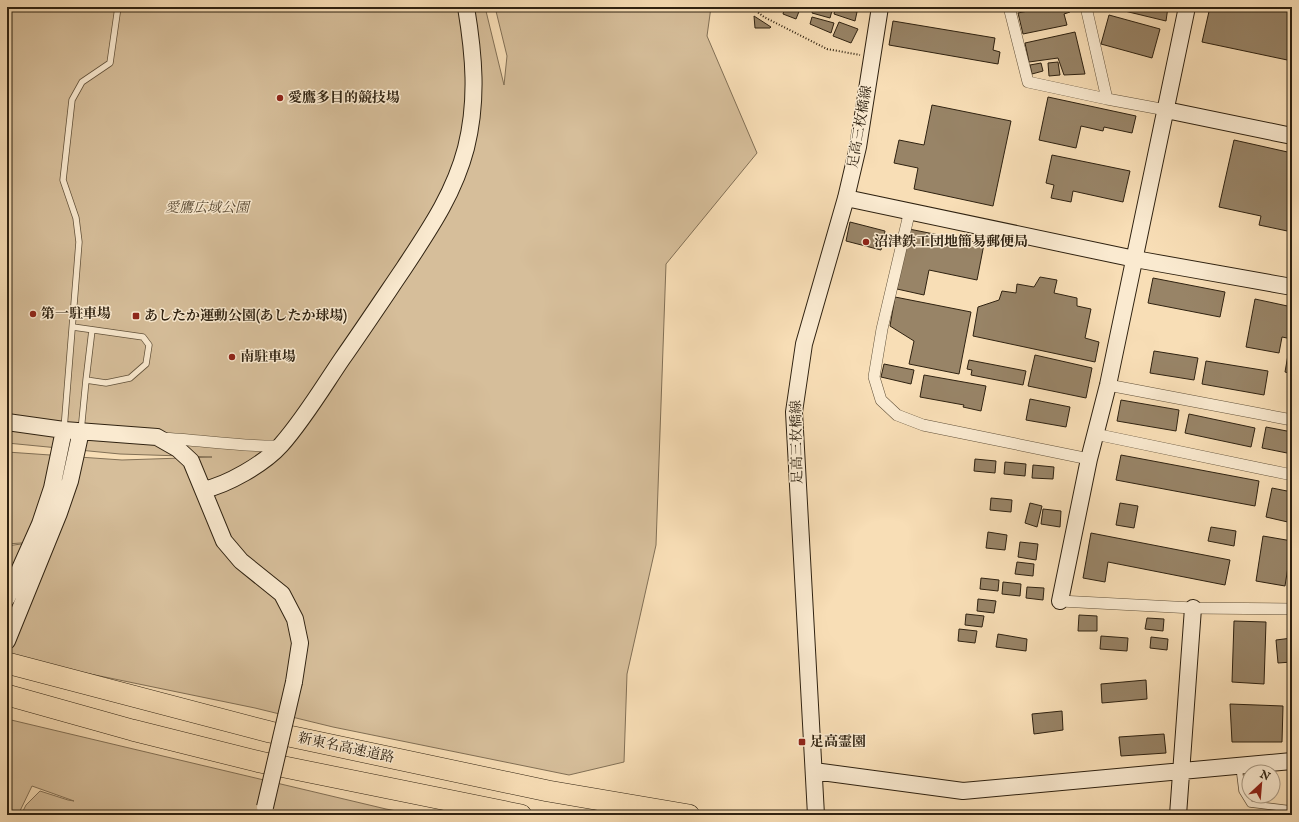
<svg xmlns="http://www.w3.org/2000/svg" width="1299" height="822" font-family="'IM FELL English','Noto Serif JP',serif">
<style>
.green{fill:#d6be9a;stroke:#827056}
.building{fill:#988467;stroke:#2f2211}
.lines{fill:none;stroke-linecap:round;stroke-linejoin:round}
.lane-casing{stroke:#61513a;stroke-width:7}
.street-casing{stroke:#61513a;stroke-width:12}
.secondary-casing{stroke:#2f2211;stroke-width:18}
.highway-casing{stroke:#2f2211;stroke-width:22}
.path{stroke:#2f2211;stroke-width:2;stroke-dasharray:1 2;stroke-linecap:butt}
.lane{stroke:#faead0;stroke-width:5.5}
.street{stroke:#faead0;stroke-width:11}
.secondary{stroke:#faead0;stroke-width:16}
.highway{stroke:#f8deb6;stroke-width:21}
.secondary-bridge-casing{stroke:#2f2211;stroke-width:18;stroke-linecap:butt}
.secondary-bridge{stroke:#faead0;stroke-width:16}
.poi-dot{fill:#8f2418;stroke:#faead0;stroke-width:1.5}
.labels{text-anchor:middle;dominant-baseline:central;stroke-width:3;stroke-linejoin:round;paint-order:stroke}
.poi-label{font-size:14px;font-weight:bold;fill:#2f2211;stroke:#faead0;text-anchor:start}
.street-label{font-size:14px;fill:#2f2211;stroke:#faead0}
.park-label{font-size:14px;font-style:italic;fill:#594933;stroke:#faead0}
</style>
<rect width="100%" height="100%" fill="#f8deb6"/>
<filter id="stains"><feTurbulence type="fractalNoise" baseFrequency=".005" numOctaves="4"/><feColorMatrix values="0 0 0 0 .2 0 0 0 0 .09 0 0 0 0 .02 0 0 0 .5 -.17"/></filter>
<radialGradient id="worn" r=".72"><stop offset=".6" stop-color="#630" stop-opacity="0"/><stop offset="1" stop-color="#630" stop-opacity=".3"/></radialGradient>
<path class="green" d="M 7,7 L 485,7 L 504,85 L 507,56 L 495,7 L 711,7 L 707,36 L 757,153 L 666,264 L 656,545 L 627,674 L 624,762 L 569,775 L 333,727 L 255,708 L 66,669 L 7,654 L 7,546 L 35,542 L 7,544 L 7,452 L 122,460 L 212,457 L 120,454 L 7,443 Z
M 7,719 L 386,809 L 418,815 L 21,815 L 26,805 L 40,791 L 68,800 L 74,801 L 32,786 L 18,815 L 7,815 Z"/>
<path class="building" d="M 785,7 L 800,9 L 796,19 L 783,14 Z
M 814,7 L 833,7 L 830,18 L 812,13 Z
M 836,7 L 857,12 L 855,21 L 834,14 Z
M 1048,7 L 1069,7 L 1070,12 L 1064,14 L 1067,25 L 1023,34 L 1018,13 Z
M 1108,7 L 1168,7 L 1166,21 Z
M 1210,7 L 1292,7 L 1292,61 L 1202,42 Z
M 1109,15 L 1160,29 L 1152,58 L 1101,44 Z
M 754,16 L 771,27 L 770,28 L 755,28 Z
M 812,17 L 834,23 L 831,33 L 810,24 Z
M 893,21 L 995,38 L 993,50 L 1000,52 L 998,64 L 889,45 Z
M 839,22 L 858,29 L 851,43 L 833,36 Z
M 1075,32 L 1085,74 L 1064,75 L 1058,58 L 1029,62 L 1025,43 Z
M 1058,62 L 1060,75 L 1049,76 L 1048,63 Z
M 1041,63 L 1043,71 L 1032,74 L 1030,65 Z
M 1048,97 L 1136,116 L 1132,133 L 1104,127 L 1103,131 L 1081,126 L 1076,148 L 1039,140 Z
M 932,105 L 1011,121 L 993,206 L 914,189 L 918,168 L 894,163 L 899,140 L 924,145 Z
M 1234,140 L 1292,153 L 1292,232 L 1259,225 L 1261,216 L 1219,207 Z
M 1052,155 L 1130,171 L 1123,202 L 1073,191 L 1071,202 L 1051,198 L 1054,185 L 1046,183 Z
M 850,222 L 885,231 L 881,250 L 846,241 Z
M 909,229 L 984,244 L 977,280 L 929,270 L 924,295 L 897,289 Z
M 1040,277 L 1057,280 L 1054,293 L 1077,298 L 1077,306 L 1091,309 L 1085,338 L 1099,342 L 1095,362 L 973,336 L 978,307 L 999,300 L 1002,291 L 1016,293 L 1017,284 L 1034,287 Z
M 1153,278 L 1225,292 L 1220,317 L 1148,303 Z
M 895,297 L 971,312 L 959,374 L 909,364 L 914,341 L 890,326 Z
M 1255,299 L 1292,307 L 1292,339 L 1282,337 L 1279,353 L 1246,347 Z
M 1289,349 L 1292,350 L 1292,374 L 1285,372 Z
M 1154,351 L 1198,358 L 1194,380 L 1150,373 Z
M 1035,355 L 1092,368 L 1086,398 L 1028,386 Z
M 969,360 L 1026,371 L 1023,385 L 971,375 L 972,370 L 967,369 Z
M 1206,361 L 1268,371 L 1264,395 L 1202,384 Z
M 884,364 L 914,370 L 911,384 L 881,377 Z
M 924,375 L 986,386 L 981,411 L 963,407 L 964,405 L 920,397 Z
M 1030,399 L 1070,407 L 1066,427 L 1026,420 Z
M 1121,400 L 1179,410 L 1176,431 L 1117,421 Z
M 1189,414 L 1255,428 L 1251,447 L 1185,433 Z
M 1266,427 L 1292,432 L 1292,454 L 1262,448 Z
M 1121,455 L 1259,481 L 1255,506 L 1116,480 Z
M 975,459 L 996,461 L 995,473 L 974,471 Z
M 1005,462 L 1026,464 L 1025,476 L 1004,474 Z
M 1033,465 L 1054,467 L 1053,479 L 1032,478 Z
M 1272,488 L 1292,492 L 1292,523 L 1266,517 Z
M 991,498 L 1012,500 L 1011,512 L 990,510 Z
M 1030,503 L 1042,506 L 1037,527 L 1025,523 Z
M 1120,503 L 1138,506 L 1134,528 L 1116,525 Z
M 1043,509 L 1061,511 L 1060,527 L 1041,524 Z
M 1211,527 L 1236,531 L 1234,546 L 1208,541 Z
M 988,532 L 1007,535 L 1005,550 L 986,548 Z
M 1091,533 L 1230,560 L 1225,585 L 1108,562 L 1105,582 L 1083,578 Z
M 1263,536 L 1292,541 L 1285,586 L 1256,581 Z
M 1020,542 L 1038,544 L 1036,560 L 1018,557 Z
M 1017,562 L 1034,564 L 1033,576 L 1015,574 Z
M 981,578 L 999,580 L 998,591 L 980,589 Z
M 1003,582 L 1021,584 L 1020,596 L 1002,594 Z
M 1027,587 L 1044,588 L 1043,600 L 1026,598 Z
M 978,599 L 996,601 L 994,613 L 977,611 Z
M 966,614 L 984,616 L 982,627 L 965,625 Z
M 1079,615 L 1097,616 L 1097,631 L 1078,631 Z
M 1147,618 L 1164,619 L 1163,631 L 1145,629 Z
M 1234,621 L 1266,622 L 1264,684 L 1232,682 Z
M 959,629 L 977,631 L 975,643 L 958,641 Z
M 998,634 L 1027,639 L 1026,651 L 996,647 Z
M 1101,636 L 1128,638 L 1127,651 L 1100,649 Z
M 1151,637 L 1168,639 L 1167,650 L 1150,648 Z
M 1292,638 L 1292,662 L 1278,663 L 1276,640 Z
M 1146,680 L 1147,699 L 1102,703 L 1101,684 Z
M 1230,704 L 1283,706 L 1282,742 L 1232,742 Z
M 1062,711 L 1063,730 L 1034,734 L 1032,714 Z
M 1164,734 L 1166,753 L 1121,756 L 1119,737 Z"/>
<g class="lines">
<g class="lane-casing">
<path id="lane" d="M 73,327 L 143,337 L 149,345 L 146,364 L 130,378 L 106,383 L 86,380 L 81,431
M 86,380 L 92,330
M 64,429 L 79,242 L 76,218 L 63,180 L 72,100 L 82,82 L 110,63 L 118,7
M 1239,767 L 1242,791 L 1250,804 L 1292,809"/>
</g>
<g class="street-casing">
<path id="street" d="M 1009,7 L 1028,82 L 1107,99
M 1086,7 L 1107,99 L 1166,110
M 910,210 L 882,329 L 874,377 L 881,400 L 897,415 L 923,425 L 1089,459
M 1108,385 L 1292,420
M 1095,434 L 1292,475
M 161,438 C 201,440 241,447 280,446
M 1060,601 L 1193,608 L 1292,609"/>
</g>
<g class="secondary-casing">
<path id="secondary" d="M 1166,110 L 1292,136
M 846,198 L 1135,259 L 1292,287
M 7,422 L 64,430 L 157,437 L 178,449 L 191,461 L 224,541 L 241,561 L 282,594 L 295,619 L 300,643 L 294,682
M 203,490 C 227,485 264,464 281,445 C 304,419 323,387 342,359 C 363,329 383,299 404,268 C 429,230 454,194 466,148 C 478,100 474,55 466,7
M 7,598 L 40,524 L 52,488 L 64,430
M 1060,601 L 1089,459 L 1108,385 L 1187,7
M 7,641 L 59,513 L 70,481 L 81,431
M 814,771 L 963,791 L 1292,761
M 816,815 L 794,412 L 804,344 L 846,198 L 858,147 L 880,7
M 1178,815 L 1193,608"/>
</g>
<g class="highway-casing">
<path id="highway" d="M 7,663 L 270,732 L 548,791 L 689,815
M 7,695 L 132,730 L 260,762 L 521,815"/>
</g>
<path class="path" d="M 751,7 L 764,17 L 827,49 L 860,55"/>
<use href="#lane" class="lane"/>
<use href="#street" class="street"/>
<use href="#secondary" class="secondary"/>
<use href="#highway" class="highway"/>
<g class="secondary-bridge-casing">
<path id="secondary-bridge" d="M 265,807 L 294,682"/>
</g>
<use href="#secondary-bridge" class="secondary-bridge"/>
</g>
<g class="poi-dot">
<circle cx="280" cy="98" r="4"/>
<circle cx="866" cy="242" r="4"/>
<circle cx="33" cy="314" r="4"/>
<rect x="132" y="312" width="8" height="8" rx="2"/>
<circle cx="232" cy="357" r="4"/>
<rect x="798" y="738" width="8" height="8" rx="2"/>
</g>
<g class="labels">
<g class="poi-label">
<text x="288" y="98">愛鷹多目的競技場</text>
<text x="874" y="242">沼津鉄工団地簡易郵便局</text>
<text x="41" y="314">第一駐車場</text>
<text x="144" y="316">あしたか運動公園(あしたか球場)</text>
<text x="240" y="357">南駐車場</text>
<text x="810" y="742">足高霊園</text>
</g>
<g class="street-label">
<text transform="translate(860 127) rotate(-80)">足高三枚橋線</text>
<text transform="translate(797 442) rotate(-91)">足高三枚橋線</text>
<text transform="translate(346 748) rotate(12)">新東名高速道路</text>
</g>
<g class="park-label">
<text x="207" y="208">愛鷹広域公園</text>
</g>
</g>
<rect width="1299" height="822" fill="none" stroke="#f8deb6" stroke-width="24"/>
<rect x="8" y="8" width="1283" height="806" fill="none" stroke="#2f2211" stroke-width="2"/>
<rect x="12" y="12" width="1275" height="798" fill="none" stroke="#2f2211"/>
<g transform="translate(1261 784) rotate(26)"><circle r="19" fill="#faead0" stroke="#a99a84"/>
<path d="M0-3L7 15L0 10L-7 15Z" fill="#8f2418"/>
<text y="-6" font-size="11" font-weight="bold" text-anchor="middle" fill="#2f2211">N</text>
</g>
<rect width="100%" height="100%" filter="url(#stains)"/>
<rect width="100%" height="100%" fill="url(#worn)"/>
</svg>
